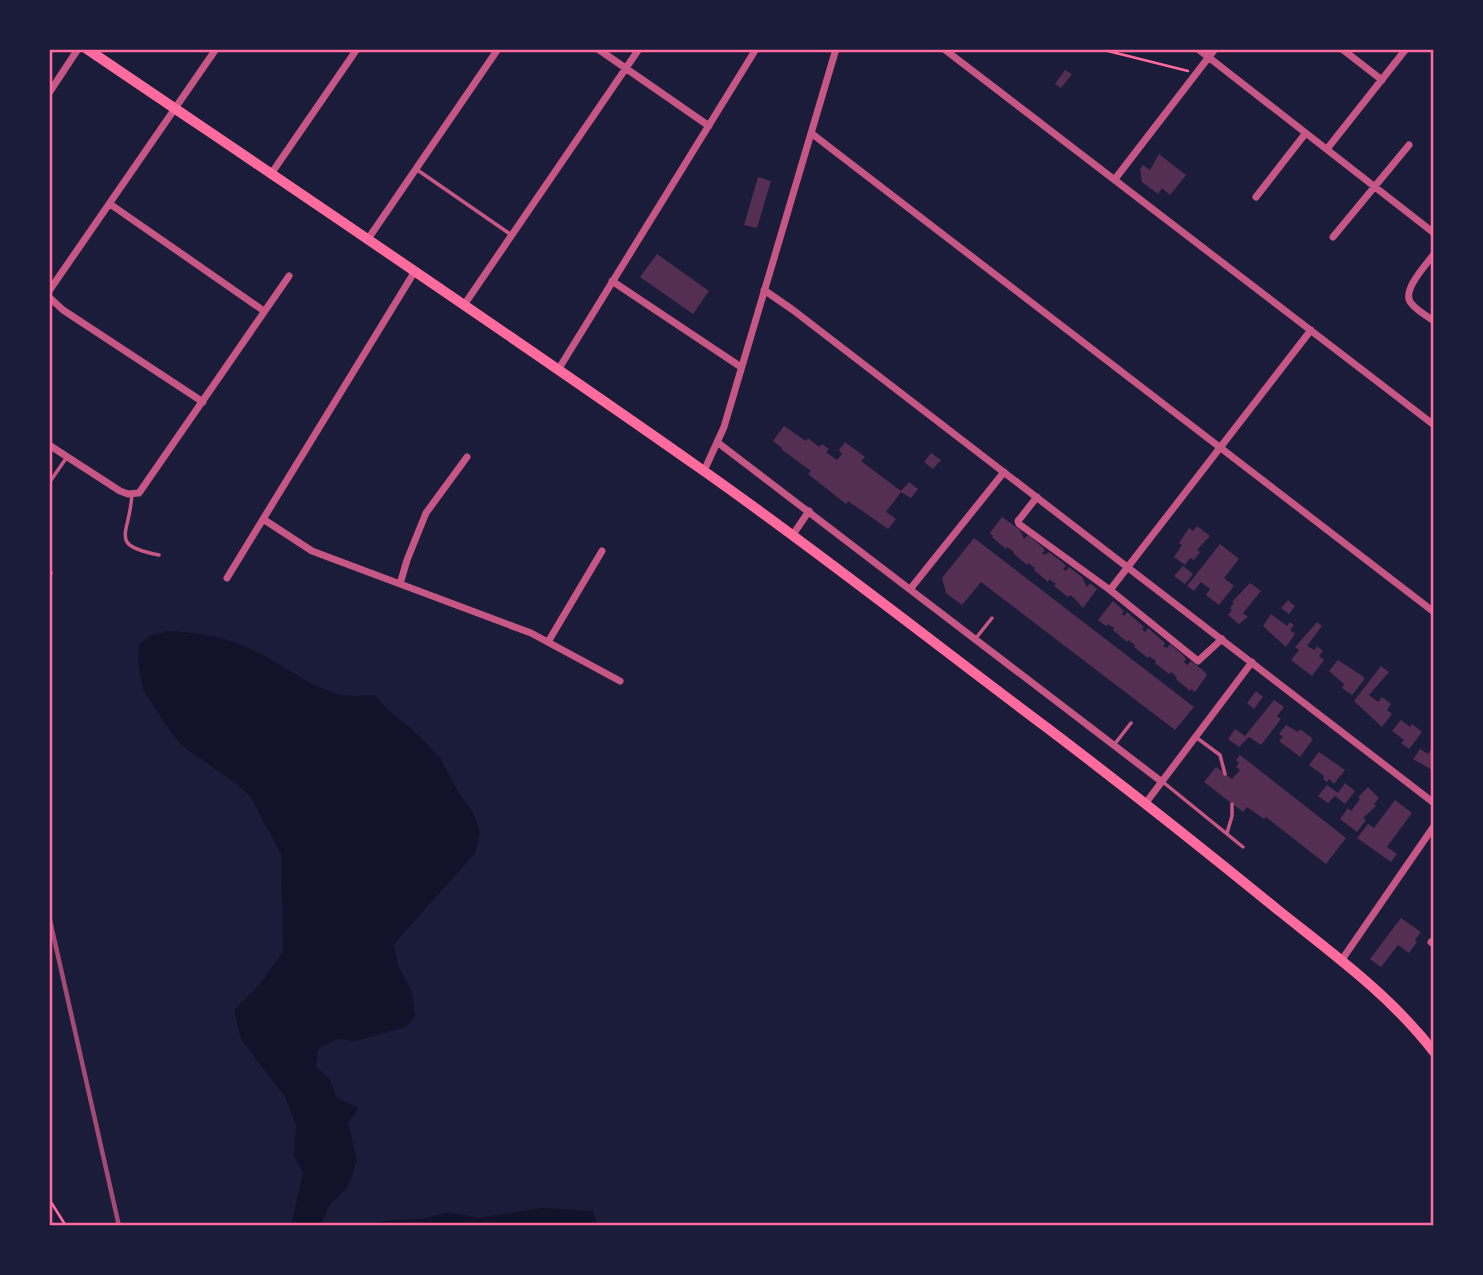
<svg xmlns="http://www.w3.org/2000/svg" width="1483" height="1275" font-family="Karla,sans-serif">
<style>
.water{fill:#12122b}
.building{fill:#542f53}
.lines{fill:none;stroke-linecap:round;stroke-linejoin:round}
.path{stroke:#ff6b9d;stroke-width:2.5}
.service{stroke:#c65784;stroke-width:3.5}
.minor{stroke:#c65784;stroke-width:7}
.primary{stroke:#ff6b9d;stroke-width:10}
.rail{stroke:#a44b75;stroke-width:4.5}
.neatline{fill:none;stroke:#ff6b9d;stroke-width:2.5}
</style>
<rect width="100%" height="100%" fill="#1b1b3a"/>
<path class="water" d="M 169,631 C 196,633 220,636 244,646 C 278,660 306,686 342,695 C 352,697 365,695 375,695 L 387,709 L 417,734 L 440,758 L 460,795 L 474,814 L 480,832 L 475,853 L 394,944 L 398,966 L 412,992 L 415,1016 L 406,1027 L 355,1041 L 337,1039 L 318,1049 L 316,1067 L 330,1080 L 337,1098 L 359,1108 L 348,1122 L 357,1160 L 348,1187 L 329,1206 L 320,1226 L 291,1226 L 303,1172 L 294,1156 L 296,1125 L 285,1097 L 241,1039 L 234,1010 L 259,985 L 283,952 L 281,854 L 250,796 L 238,785 L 181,745 L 166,725 L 143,689 L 138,662 L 139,644 L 152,635 Z
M 541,1208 L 593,1211 L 597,1225 L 356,1226 L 393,1220 L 422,1219 L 448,1212 L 479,1218 Z"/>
<path class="building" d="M 1065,70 L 1072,74 L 1061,88 L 1055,84 Z
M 1159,154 L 1186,175 L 1170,195 L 1162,188 L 1158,194 L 1142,182 L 1140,169 L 1143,165 L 1150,170 Z
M 758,177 L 771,181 L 757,228 L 744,225 Z
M 657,254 L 709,291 L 693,314 L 640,277 Z
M 784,426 L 806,441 L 808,438 L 819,447 L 822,444 L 829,449 L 826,452 L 837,460 L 842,454 L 839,450 L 845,442 L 865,457 L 861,461 L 901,491 L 909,482 L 918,489 L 911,498 L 901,492 L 886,512 L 896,519 L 888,529 L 848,501 L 846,504 L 808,474 L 811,471 L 781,449 L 782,448 L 773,441 Z
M 931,453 L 941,460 L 933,469 L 924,462 Z
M 1002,517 L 1020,530 L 1024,539 L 1028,535 L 1041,546 L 1045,550 L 1042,553 L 1045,555 L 1049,552 L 1062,562 L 1066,566 L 1063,569 L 1066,571 L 1069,567 L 1082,577 L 1087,587 L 1090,583 L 1097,589 L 1083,608 L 1074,598 L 1070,595 L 1068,597 L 1054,586 L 1056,584 L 1049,579 L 1048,582 L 1034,570 L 1035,568 L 1028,563 L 1027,565 L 1013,553 L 1014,552 L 1007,547 L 1006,549 L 992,537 L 993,536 L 990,533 Z
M 1197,526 L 1210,536 L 1197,550 L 1200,552 L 1194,560 L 1190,558 L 1185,565 L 1174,557 L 1182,545 L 1179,543 L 1189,528 L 1193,531 Z
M 974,538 L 1194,707 L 1175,730 L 981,582 L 962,605 L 946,593 L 942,578 Z
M 1220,544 L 1239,559 L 1224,578 L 1234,586 L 1219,605 L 1206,595 L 1210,589 L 1201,582 L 1194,591 L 1187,586 Z
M 1183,566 L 1193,574 L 1185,584 L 1174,576 Z
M 1250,583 L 1261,591 L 1243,613 L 1248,617 L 1239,624 L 1228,615 L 1232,610 L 1230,608 L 1234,603 L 1232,602 Z
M 1288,600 L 1295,606 L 1289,614 L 1281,608 Z
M 1113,601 L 1124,611 L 1122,614 L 1124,616 L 1127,612 L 1144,627 L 1142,629 L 1145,632 L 1148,628 L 1165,643 L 1163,646 L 1167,648 L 1170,644 L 1183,655 L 1186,659 L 1184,662 L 1187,665 L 1191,661 L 1204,671 L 1207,675 L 1195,692 L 1191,689 L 1190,691 L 1176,679 L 1177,677 L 1171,672 L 1169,674 L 1155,663 L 1156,661 L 1149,656 L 1148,658 L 1134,647 L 1135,645 L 1128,640 L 1127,642 L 1113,630 L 1114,628 L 1108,624 L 1106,626 L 1098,620 Z
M 1271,614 L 1287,626 L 1290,622 L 1294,625 L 1290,630 L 1295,634 L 1286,647 L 1263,626 Z
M 1317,622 L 1322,626 L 1307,646 L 1315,650 L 1317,646 L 1323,651 L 1319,656 L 1324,660 L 1312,676 L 1291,660 L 1299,650 L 1295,647 Z
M 1338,660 L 1364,677 L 1364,680 L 1352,695 L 1342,688 L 1344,684 L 1329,671 Z
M 1381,666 L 1389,672 L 1369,695 L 1378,702 L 1382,697 L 1391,704 L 1387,710 L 1392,714 L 1382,727 L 1354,701 Z
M 1256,691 L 1263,697 L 1254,709 L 1247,703 Z
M 1274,700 L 1284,707 L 1277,716 L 1281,719 L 1261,745 L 1249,737 L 1239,747 L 1228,739 L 1235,729 L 1245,736 Z
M 1401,720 L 1410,727 L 1412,724 L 1422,732 L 1409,749 L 1401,743 L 1404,740 L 1392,731 Z
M 1286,725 L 1298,732 L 1300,729 L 1313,739 L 1300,757 L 1279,741 L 1283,737 L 1279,734 Z
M 1434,745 L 1434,771 L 1413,759 L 1420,749 L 1428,754 Z
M 1319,752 L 1345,770 L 1334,784 L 1329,779 L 1327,782 L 1323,779 L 1324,776 L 1309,765 Z
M 1240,755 L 1346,838 L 1326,864 L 1266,817 L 1264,819 L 1247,807 L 1243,812 L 1204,782 L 1216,767 L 1232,779 L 1240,770 L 1236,767 L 1239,763 L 1236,760 Z
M 1345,783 L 1355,791 L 1345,804 L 1335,796 L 1328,803 L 1318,796 L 1327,785 L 1338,793 Z
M 1368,787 L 1379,798 L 1374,804 L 1376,806 L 1363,818 L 1366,820 L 1357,832 L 1340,819 L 1348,808 L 1351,811 L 1360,799 L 1358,797 Z
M 1395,800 L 1412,813 L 1387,847 L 1397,854 L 1391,862 L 1357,838 L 1368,824 L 1374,828 Z
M 1401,918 L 1421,932 L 1415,940 L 1417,942 L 1409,953 L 1398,945 L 1381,967 L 1370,959 Z"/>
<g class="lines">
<path class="path" d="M 1100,49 L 1188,71
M 49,1199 L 66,1226"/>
<path class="service" d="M 416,169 L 510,234
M 49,483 L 67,457
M 132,494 C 130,535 107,545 159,555
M 49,568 L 51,573
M 976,638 L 992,618
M 1197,738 L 1220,755 L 1225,774
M 1114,745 L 1131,723
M 1163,782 L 1243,847
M 1227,833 L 1232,816 L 1232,804"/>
<path class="minor" d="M 598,49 L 709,126
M 944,49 L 1434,425
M 1198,49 L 1434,233
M 1342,49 L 1382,80
M 49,93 L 78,49
M 811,133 L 1434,612
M 1327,149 L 1406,49
M 271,174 L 357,49
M 1115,179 L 1215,49
M 1256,197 L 1305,134
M 110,204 L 264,311
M 1333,237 L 1409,145
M 368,239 L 498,49
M 1434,254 C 1426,265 1401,291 1411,303 C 1416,310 1427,316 1434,321
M 612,281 L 741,367
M 764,290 L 793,310 L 1434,803
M 49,291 L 216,49
M 49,297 L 63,310 L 203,402
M 464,305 L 639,49
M 558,370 L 756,49
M 717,442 L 1162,782
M 49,445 L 120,491 L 128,494 L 139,493 L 289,276
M 704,471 L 724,427 L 836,49
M 1037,497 L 1018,521 L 1019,524 L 1110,590
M 263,519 L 312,551 L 531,633 L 620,681
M 792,536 L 809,511
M 227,578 L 415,271
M 400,584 L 407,560 L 426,513 L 467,457
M 911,588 L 1004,472
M 1222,639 L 1198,661 L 1110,590 L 1311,330
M 548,642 L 602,551
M 1145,804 L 1252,662
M 1431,942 L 1434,944
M 1341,961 L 1434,826"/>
<path class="primary" d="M 87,49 C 292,188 498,326 701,469 C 818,551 931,641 1046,727 C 1125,787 1202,848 1278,910 C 1333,954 1391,996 1434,1052"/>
<path class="rail" d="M 49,916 L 119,1226"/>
</g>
<rect width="1483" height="1275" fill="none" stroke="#1b1b3a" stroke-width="102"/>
<rect x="51" y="51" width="1381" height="1173" class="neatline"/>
</svg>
